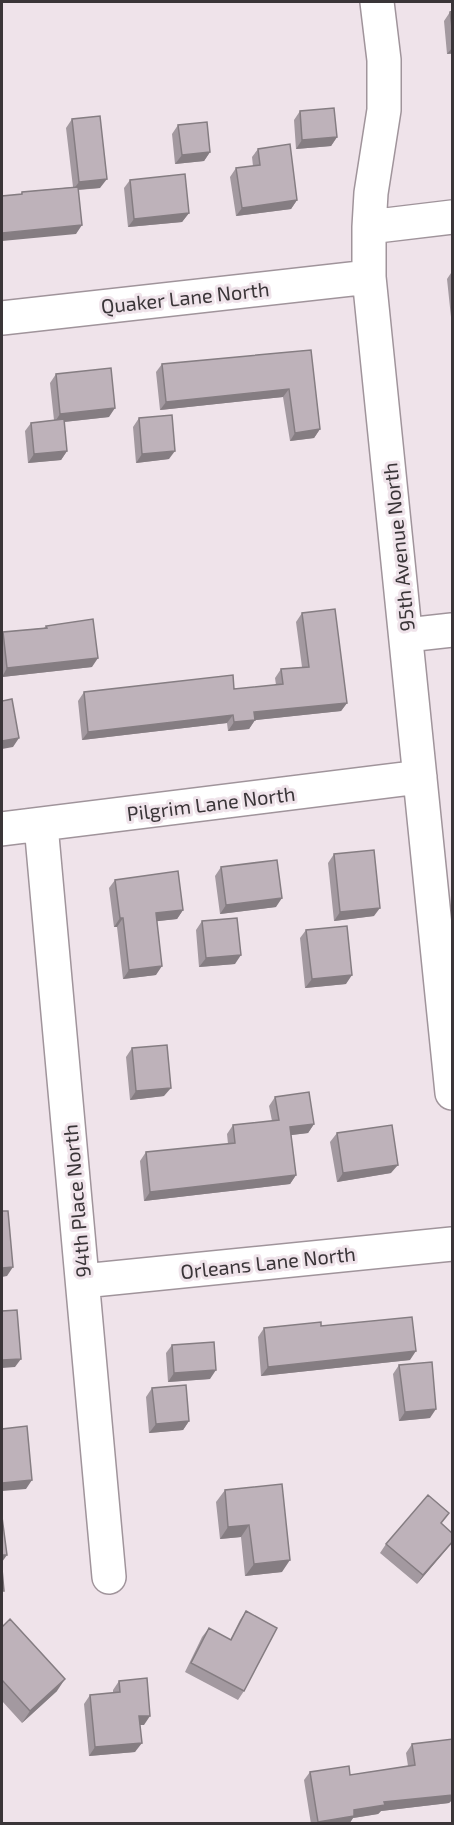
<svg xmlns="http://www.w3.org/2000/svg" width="454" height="1825" font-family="'Exo 2',sans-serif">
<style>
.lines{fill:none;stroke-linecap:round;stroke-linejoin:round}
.minor-casing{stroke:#a0949b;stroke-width:36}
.minor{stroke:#fff;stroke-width:33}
.wall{fill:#a399a0}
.shaded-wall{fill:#857d82}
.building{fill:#beb2ba;stroke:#857d82;stroke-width:1.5}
.labels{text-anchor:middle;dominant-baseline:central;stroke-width:6;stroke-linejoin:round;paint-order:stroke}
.street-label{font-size:20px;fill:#3a3538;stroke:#efe3ea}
</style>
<rect width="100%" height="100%" fill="#efe3ea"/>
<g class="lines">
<g class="minor-casing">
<path id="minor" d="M 377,2 L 384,60 L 384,110 L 371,193 L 369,227 L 369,277 L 452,1093
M 369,227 L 452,217
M 2,318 L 369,277
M 407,635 L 452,630
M 41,825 L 109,1577
M 2,829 L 420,777
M 83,1281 L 452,1244"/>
</g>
<use href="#minor" class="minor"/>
</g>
<path class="wall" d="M 453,11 L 453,55 L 452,54 L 447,54 L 444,21 L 450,12 Z
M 300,111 L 337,137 L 331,146 L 296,149 L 294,120 Z
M 72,119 L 100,188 L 79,190 L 76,234 L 21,194 L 22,192 L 73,187 L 66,128 Z
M 178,125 L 210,152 L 204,161 L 175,164 L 172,134 Z
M 258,149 L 297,200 L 291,209 L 236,216 L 230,177 L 236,168 L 253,166 L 252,157 Z
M 130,180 L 189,213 L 182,222 L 128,227 L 124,188 Z
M 453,270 L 453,336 L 447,279 Z
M 311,350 L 320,429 L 314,438 L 290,441 L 283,397 L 160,410 L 156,372 L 162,364 Z
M 56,374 L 109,417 L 64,422 L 67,451 L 61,460 L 28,463 L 25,431 L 31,423 L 54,420 L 50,383 Z
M 139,418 L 169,459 L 136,463 L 133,427 Z
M 302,613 L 347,703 L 341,711 L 255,720 L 249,729 L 228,731 L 227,723 L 82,740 L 78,701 L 84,692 L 234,689 L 276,685 L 275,678 L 281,669 L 302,667 L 296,622 Z
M 46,626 L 92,667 L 2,677 L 2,635 L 3,632 L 44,628 Z
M 334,854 L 374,916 L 334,921 L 328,863 Z
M 221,867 L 276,907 L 220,914 L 215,876 Z
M 115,880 L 183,910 L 177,919 L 157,921 L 156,975 L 123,979 L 117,927 L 114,927 L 109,888 Z
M 202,921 L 235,964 L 199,967 L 196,930 Z
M 306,930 L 346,984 L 305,988 L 300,938 Z
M 132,1048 L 164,1096 L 130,1100 L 126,1057 Z
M 275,1097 L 314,1124 L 308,1133 L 291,1135 L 296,1175 L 290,1184 L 144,1201 L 140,1161 L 146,1152 L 228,1144 L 227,1134 L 233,1125 L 272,1121 L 269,1106 Z
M 337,1133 L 391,1173 L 337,1182 L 330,1142 Z
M 321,1326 L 410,1360 L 261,1376 L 258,1337 L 264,1328 Z
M 172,1345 L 210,1379 L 168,1382 L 166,1353 Z
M 399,1365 L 430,1418 L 399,1421 L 393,1374 Z
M 152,1388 L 189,1421 L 183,1430 L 149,1433 L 146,1397 Z
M 225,1490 L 282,1572 L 245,1576 L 241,1537 L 220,1539 L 216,1502 Z
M 453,1534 L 453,1542 L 417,1584 L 380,1553 L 386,1544 Z
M 246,1611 L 244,1691 L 238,1700 L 185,1672 L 202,1637 L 209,1628 L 230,1640 L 240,1620 Z
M 2,1627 L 57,1691 L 22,1723 L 2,1701 Z
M 119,1681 L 144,1725 L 140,1725 L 135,1752 L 89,1756 L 84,1704 L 90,1695 L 113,1693 L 113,1690 Z
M 453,1739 L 453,1799 L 449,1803 L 381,1811 L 378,1814 L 353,1818 L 349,1824 L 311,1824 L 304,1780 L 310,1772 L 350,1775 L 408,1766 L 406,1753 L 412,1744 Z"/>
<path class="shaded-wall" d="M 453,47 L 453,53 L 447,54 Z
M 337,137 L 331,146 L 296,149 L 302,140 Z
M 210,152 L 204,161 L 175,164 L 182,155 Z
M 107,179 L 100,188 L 73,190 L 79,182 Z
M 297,200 L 291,209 L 236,216 L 242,208 Z
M 189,213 L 182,222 L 128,227 L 134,219 Z
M 82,225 L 76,234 L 2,241 L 2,233 Z
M 289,389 L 283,397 L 160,410 L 166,402 Z
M 115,408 L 109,417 L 54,423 L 60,414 Z
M 320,429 L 314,438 L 290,441 L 295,433 Z
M 67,451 L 61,460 L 28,463 L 34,454 Z
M 175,451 L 169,459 L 136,463 L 142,454 Z
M 98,658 L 92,667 L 2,677 L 7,668 Z
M 347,703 L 341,711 L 248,721 L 254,712 Z
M 233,715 L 227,723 L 82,740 L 88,732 Z
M 255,720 L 249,729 L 228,731 L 234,722 Z
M 19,738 L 13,747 L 2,749 L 2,741 Z
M 282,898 L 276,907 L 220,914 L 226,905 Z
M 380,908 L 374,916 L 334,921 L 340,912 Z
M 183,910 L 177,919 L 150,922 L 156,913 Z
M 120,918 L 123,918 L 117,927 L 114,927 Z
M 241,955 L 235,964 L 199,967 L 206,958 Z
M 162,966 L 156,975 L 123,979 L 129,970 Z
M 352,975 L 346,984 L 305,988 L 312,979 Z
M 171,1088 L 164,1096 L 130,1100 L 136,1091 Z
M 314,1124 L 308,1133 L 284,1136 L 290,1127 Z
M 398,1165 L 391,1173 L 337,1182 L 343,1173 Z
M 296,1175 L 290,1184 L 144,1201 L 150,1192 Z
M 13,1267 L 7,1276 L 2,1277 L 2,1268 Z
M 416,1351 L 410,1360 L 261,1376 L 268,1367 Z
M 21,1359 L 15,1367 L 2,1368 L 2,1360 Z
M 216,1370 L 210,1379 L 168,1382 L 174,1373 Z
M 436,1409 L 430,1418 L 399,1421 L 405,1412 Z
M 189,1421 L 183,1430 L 149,1433 L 156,1424 Z
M 32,1480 L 26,1489 L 2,1491 L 2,1483 Z
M 249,1525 L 241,1537 L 220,1539 L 228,1527 Z
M 453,1541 L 450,1545 L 417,1584 L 423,1575 Z
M 2,1555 L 7,1555 L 2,1562 Z
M 290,1560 L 282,1572 L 245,1576 L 254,1564 Z
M 65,1679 L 57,1691 L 22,1723 L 30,1711 Z
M 139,1716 L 150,1716 L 144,1725 L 133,1725 Z
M 142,1743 L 135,1752 L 89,1756 L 95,1747 Z
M 453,1795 L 453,1799 L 449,1803 L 381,1811 L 378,1814 L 353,1818 L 349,1824 L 317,1824 L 318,1822 L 354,1810 L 384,1802 Z"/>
<path class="building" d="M 453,11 L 453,36 L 450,12 Z
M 334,108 L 337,137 L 302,140 L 300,111 Z
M 100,116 L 107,179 L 79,182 L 72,119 Z
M 207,122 L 210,152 L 182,155 L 178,125 Z
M 290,144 L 297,200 L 242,208 L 236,168 L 260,165 L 258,149 Z
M 185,174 L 189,213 L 134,219 L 130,180 Z
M 78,187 L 82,225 L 2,233 L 2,196 L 22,194 L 22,192 Z
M 311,350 L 320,429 L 295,433 L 289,389 L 166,402 L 162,364 Z
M 111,368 L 115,408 L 60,414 L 56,374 Z
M 172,415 L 175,451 L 142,454 L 139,418 Z
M 64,419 L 67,451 L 34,454 L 31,423 Z
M 335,609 L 347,703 L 254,712 L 255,720 L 234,722 L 233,715 L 88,732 L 84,692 L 233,675 L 234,689 L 283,684 L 281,669 L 309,667 L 302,613 Z
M 93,619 L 98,658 L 7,668 L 3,632 L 47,628 L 46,626 Z
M 12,699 L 19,738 L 2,741 L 2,701 Z
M 374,850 L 380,908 L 340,912 L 334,854 Z
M 277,860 L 282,898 L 226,905 L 221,867 Z
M 178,871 L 183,910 L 156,913 L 162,966 L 129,970 L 123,918 L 120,918 L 115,880 Z
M 237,918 L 241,955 L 206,958 L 202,921 Z
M 347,926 L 352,975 L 312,979 L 306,930 Z
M 167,1045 L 171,1088 L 136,1091 L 132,1048 Z
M 309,1092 L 314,1124 L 290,1127 L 296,1175 L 150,1192 L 146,1152 L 235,1143 L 233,1125 L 279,1120 L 275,1097 Z
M 392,1125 L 398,1165 L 343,1173 L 337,1133 Z
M 2,1211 L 8,1211 L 13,1267 L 2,1268 Z
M 17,1310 L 21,1359 L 2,1360 L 2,1311 Z
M 412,1317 L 416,1351 L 268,1367 L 264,1328 L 321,1322 L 321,1326 Z
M 214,1342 L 216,1370 L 174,1373 L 172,1345 Z
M 432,1362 L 436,1409 L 405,1412 L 399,1365 Z
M 186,1385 L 189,1421 L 156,1424 L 152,1388 Z
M 27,1426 L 32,1480 L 2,1483 L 2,1429 Z
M 282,1484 L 290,1560 L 254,1564 L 249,1525 L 228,1527 L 225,1490 Z
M 428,1495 L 449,1513 L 441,1523 L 453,1534 L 453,1541 L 423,1575 L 386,1544 Z
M 2,1517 L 7,1555 L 2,1555 Z
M 2,1569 L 4,1591 L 2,1591 Z
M 246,1611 L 277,1628 L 244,1691 L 191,1663 L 209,1628 L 231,1640 Z
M 10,1619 L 65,1679 L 30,1711 L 2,1680 L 2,1627 Z
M 147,1678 L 150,1716 L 139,1716 L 142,1743 L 95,1747 L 90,1695 L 120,1692 L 119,1681 Z
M 453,1739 L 453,1795 L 384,1802 L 385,1805 L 354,1810 L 354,1816 L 318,1822 L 310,1772 L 349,1766 L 350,1775 L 415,1765 L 412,1744 Z"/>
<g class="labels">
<g class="street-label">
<text transform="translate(185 297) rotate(-6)">Quaker Lane North</text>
<text transform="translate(398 547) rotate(-96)">95th Avenue North</text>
<text transform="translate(211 803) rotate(-7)">Pilgrim Lane North</text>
<text transform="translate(76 1201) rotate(-95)">94th Place North</text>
<text transform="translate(268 1262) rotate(-6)">Orleans Lane North</text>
</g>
</g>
<rect width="454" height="1825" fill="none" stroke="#3a3538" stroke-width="6"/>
</svg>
